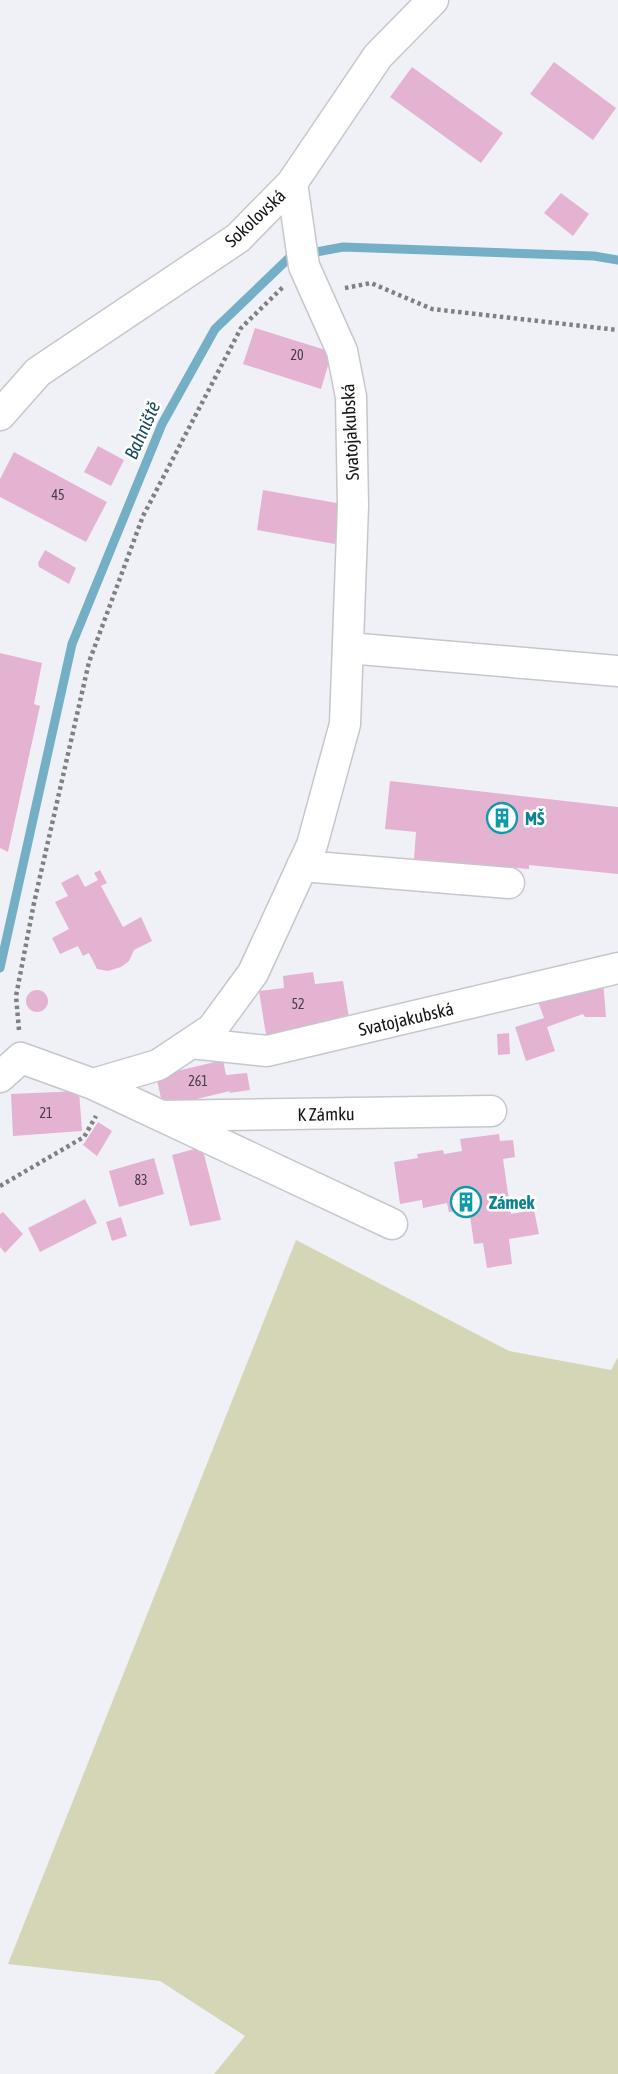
<svg xmlns="http://www.w3.org/2000/svg" width="618" height="2074" font-family="'Asap Condensed',sans-serif">
<style>
.green{fill:#d4d6b6}
.lines{fill:none;stroke-linecap:round;stroke-linejoin:round}
.stream{stroke:#74afc5;stroke-width:9}
.building{fill:#e4b3d1}
.minor-casing{stroke:#c5c7cc;stroke-width:33}
.path{stroke:#7f8083;stroke-width:4.5;stroke-dasharray:3.5 3.5;stroke-linecap:butt}
.minor{stroke:#fff;stroke-width:30}
.labels{text-anchor:middle;dominant-baseline:central;stroke-width:5;stroke-linejoin:round;paint-order:stroke}
.number-label{font-size:14px;fill:#493d46}
.street-label{font-size:18px;fill:#151617;stroke:#fff}
.culture-label{font-size:18px;font-weight:bold;fill:#0d838f;stroke:#fff;text-anchor:start}
.water-label{font-size:19px;font-style:italic;fill:#1b4c5d;stroke:#fff}
</style>
<rect width="100%" height="100%" fill="#f0f1f7"/>
<path class="green" d="M 296,1240 L 509,1351 L 611,1370 L 618,1357 L 618,2074 L 214,2074 L 245,2036 L 160,1981 L 8,1964 Z"/>
<g class="lines">
<path class="stream" d="M 0,968 L 72,644 L 162,424 L 215,329 L 290,257 L 343,247 L 594,256 L 618,260"/>
</g>
<path class="building" d="M 554,62 L 616,108 L 593,140 L 530,94 Z
M 412,67 L 503,133 L 481,163 L 390,97 Z
M 561,193 L 589,214 L 573,236 L 544,213 Z
M 255,328 L 332,352 L 321,389 L 243,364 Z
M 98,446 L 124,460 L 111,486 L 84,472 Z
M 14,452 L 107,502 L 86,542 L 0,497 L 0,479 Z
M 263,490 L 342,504 L 335,544 L 257,530 Z
M 45,550 L 76,568 L 69,584 L 39,567 L 38,563 Z
M 0,653 L 42,663 L 34,704 L 40,706 L 8,852 L 0,848 Z
M 390,781 L 618,807 L 618,874 L 529,865 L 529,869 L 414,859 L 416,832 L 385,829 Z
M 100,870 L 107,883 L 101,886 L 123,927 L 141,917 L 152,941 L 134,950 L 129,961 L 121,967 L 108,971 L 97,969 L 89,953 L 83,956 L 78,946 L 60,954 L 52,938 L 69,929 L 55,902 L 68,896 L 61,883 L 78,874 L 85,887 L 98,880 L 94,873 Z
M 313,972 L 315,984 L 343,981 L 350,1024 L 266,1035 L 259,991 L 284,988 L 283,976 Z
M 603,980 L 606,1017 L 585,1017 L 583,1014 L 547,1027 L 555,1051 L 526,1061 L 515,1027 L 544,1018 L 536,996 Z
M26 1001a11 11 0 1 1 22 0a11 11 0 1 1-22 0Z
M 509,1033 L 510,1054 L 498,1055 L 497,1034 Z
M 223,1060 L 226,1075 L 247,1073 L 250,1090 L 229,1093 L 230,1091 L 163,1107 L 156,1076 Z
M 79,1091 L 82,1131 L 13,1136 L 11,1094 Z
M 98,1122 L 112,1131 L 97,1156 L 83,1145 Z
M 499,1134 L 500,1141 L 513,1140 L 515,1157 L 503,1159 L 511,1214 L 534,1210 L 539,1234 L 509,1239 L 512,1264 L 487,1268 L 483,1243 L 474,1244 L 469,1209 L 449,1212 L 447,1203 L 423,1208 L 422,1200 L 400,1204 L 394,1162 L 418,1158 L 417,1154 L 443,1150 L 444,1154 L 462,1151 L 460,1139 Z
M 202,1147 L 221,1220 L 190,1226 L 172,1155 Z
M 154,1158 L 164,1194 L 119,1207 L 109,1171 Z
M 85,1199 L 97,1223 L 40,1252 L 28,1228 Z
M 3,1212 L 23,1234 L 5,1253 L 0,1247 L 0,1214 Z
M 121,1217 L 127,1236 L 112,1241 L 106,1222 Z"/>
<g class="lines">
<g class="minor-casing">
<path id="minor" d="M 0,415 L 38,372 L 238,238 L 292,183 L 378,56 L 433,0
M 348,648 L 618,671
M 302,866 L 509,883
M 191,1043 L 267,1051 L 618,968
M 0,1077 L 21,1058 L 93,1084 L 158,1065 L 212,1029 L 253,973 L 312,845 L 345,724 L 353,506 L 351,397 L 342,351 L 304,266 L 292,183
M 93,1084 L 392,1224
M 161,1116 L 491,1111"/>
</g>
<path class="path" d="M 345,288 L 371,283 L 432,309 L 618,330
M 19,1030 L 16,996 L 34,903 L 89,662 L 143,516 L 241,328 L 284,286
M 0,1186 L 84,1137 L 96,1116"/>
<use href="#minor" class="minor"/>
</g>
<defs>
<g id="building-ring" transform="scale(1.575)"><circle r="9.5" fill="#fff" stroke="#0f9aa8" stroke-width="1.5"/><path d="M-4-6H4V6H1V3H-1V6H-4ZM-2.5-4.3h1.7v1.8h-1.7ZM.8-4.3h1.7v1.8H.8ZM-2.5-1h1.7V.8h-1.7ZM.8-1h1.7V.8H.8Z" fill="#0f9aa8"/></g>
</defs>
<g fill-rule="evenodd">
<use href="#building-ring" x="502" y="818"/>
<use href="#building-ring" x="466" y="1202"/>
</g>
<g class="labels">
<g class="number-label">
<text x="297" y="355">20</text>
<text x="58" y="495">45</text>
<text x="298" y="1004">52</text>
<text x="198" y="1081">261</text>
<text x="46" y="1113">21</text>
<text x="141" y="1180">83</text>
</g>
<g class="street-label">
<text transform="translate(255 218) rotate(-43)">Sokolovská</text>
<text transform="translate(350 432) rotate(-93)">Svatojakubská</text>
<text transform="translate(406 1019) rotate(-13)">Svatojakubská</text>
<text transform="translate(326 1114) rotate(-1)">K Zámku</text>
</g>
<g class="culture-label">
<text x="525" y="818">MŠ</text>
<text x="489" y="1202">Zámek</text>
</g>
<g class="water-label">
<text transform="translate(142 430) rotate(-66)">Bahniště</text>
</g>
</g>
</svg>
